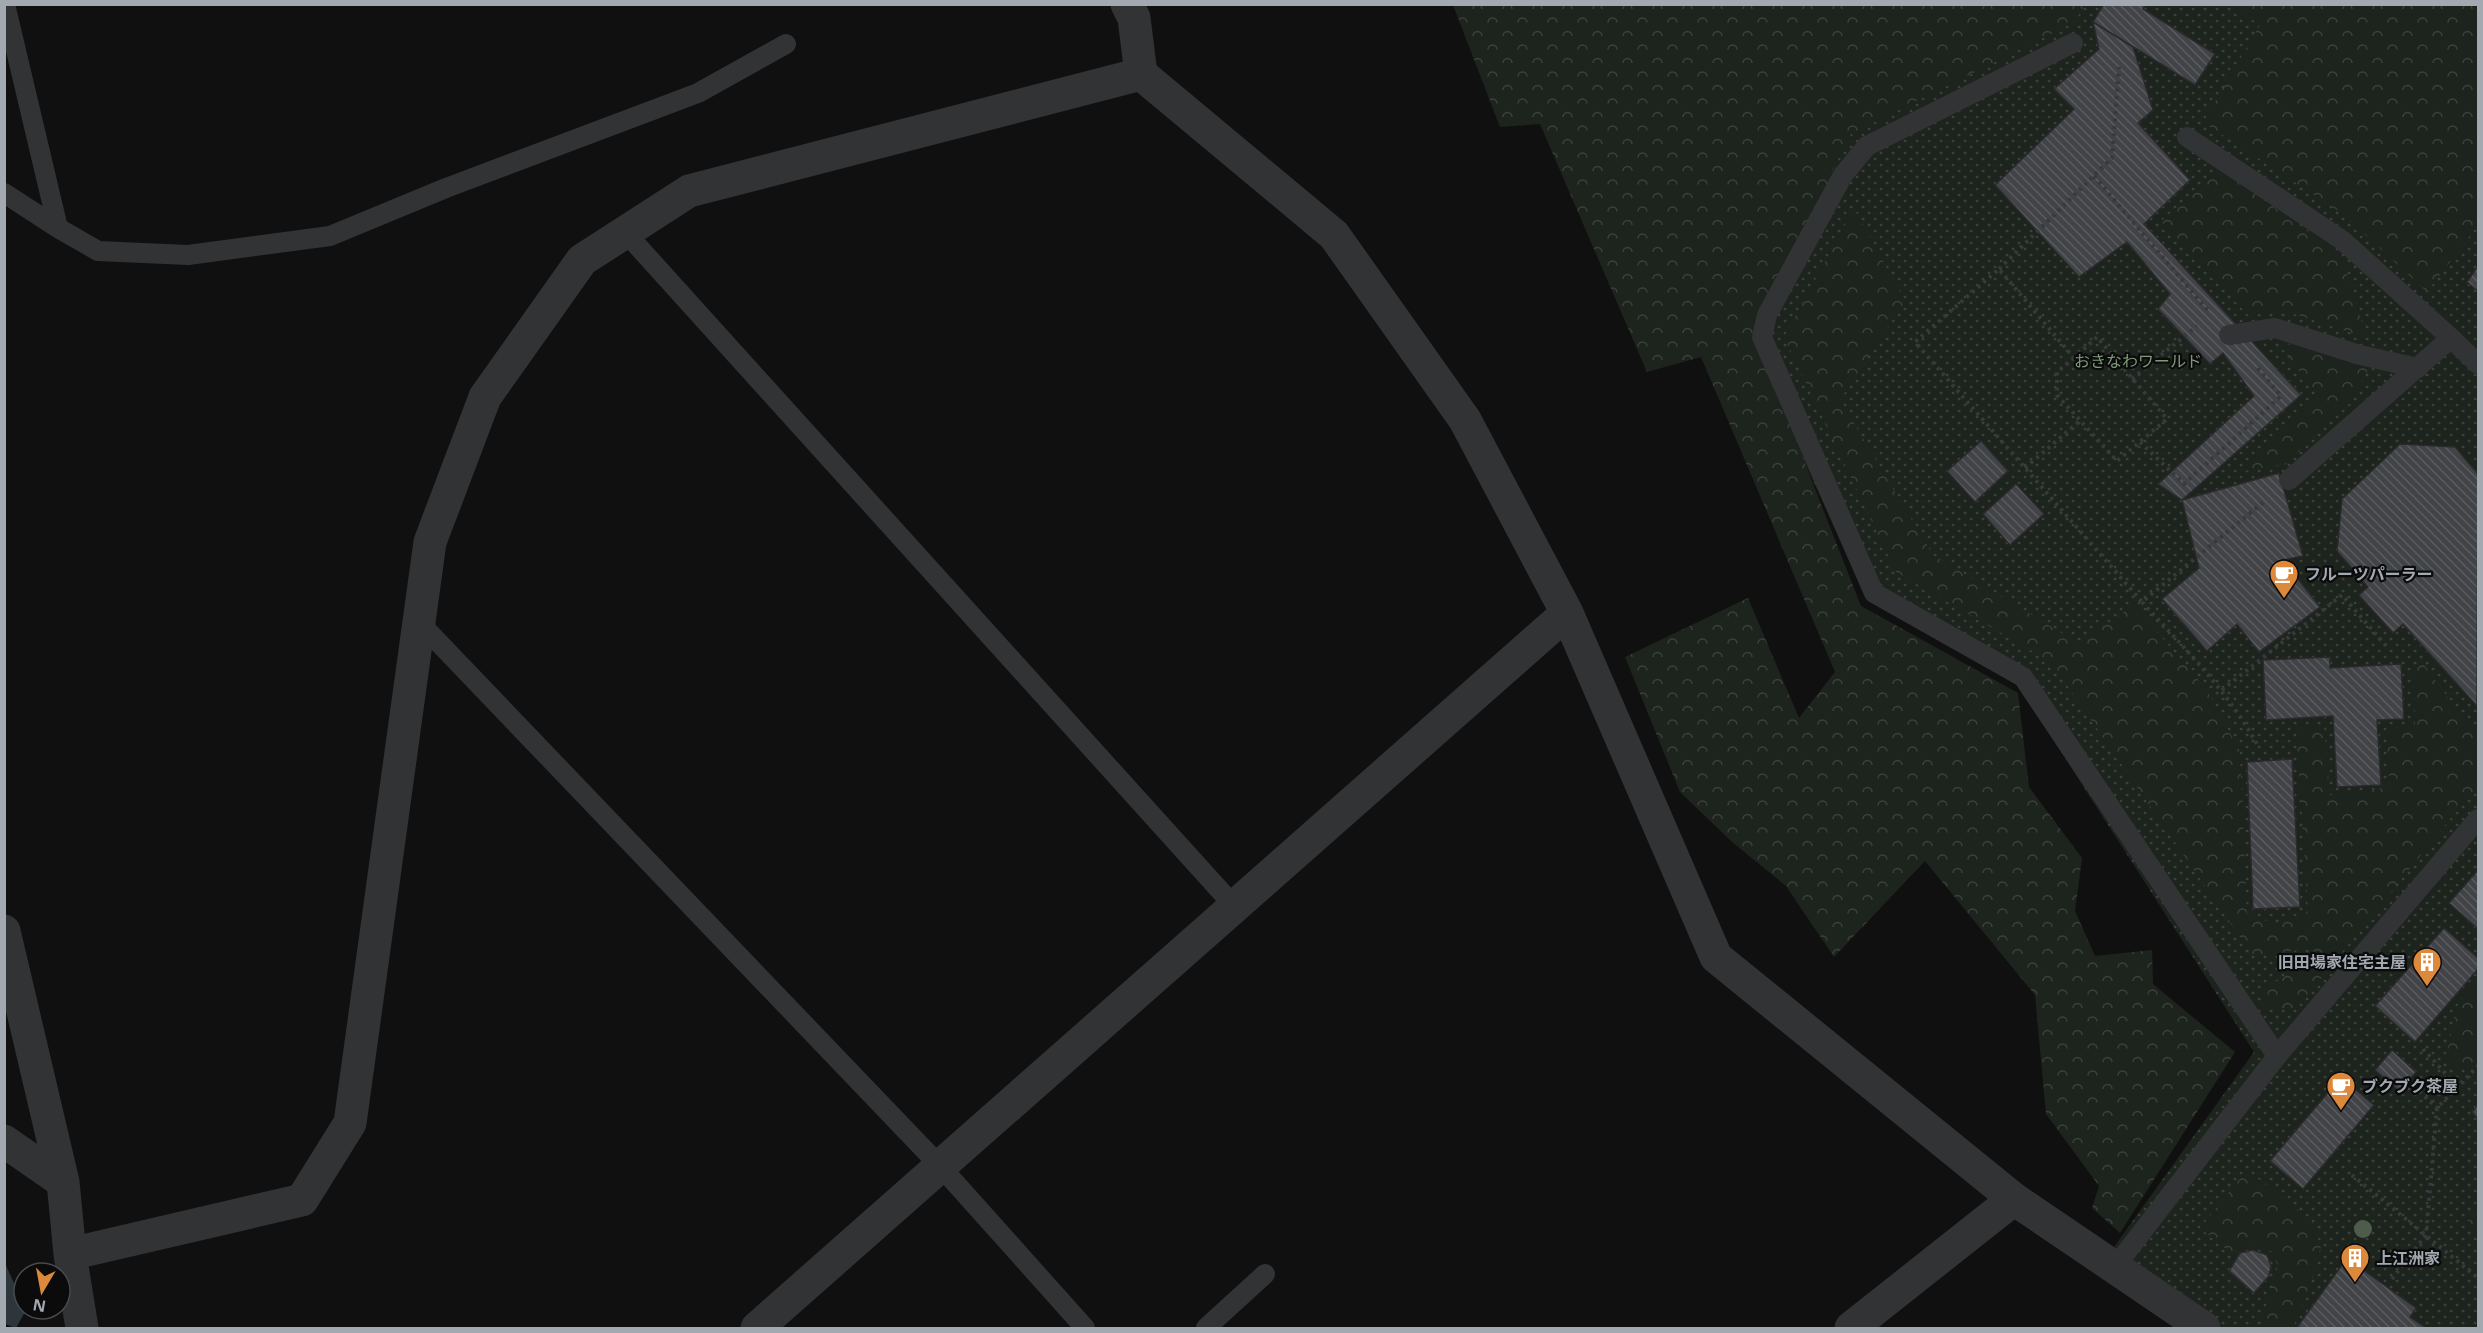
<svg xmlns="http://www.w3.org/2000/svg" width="2483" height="1333" font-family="'Open Sans','Noto Sans JP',sans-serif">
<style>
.green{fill:url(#green-dots)}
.forest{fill:url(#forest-crowns)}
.water{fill:#2d363a}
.building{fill:url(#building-back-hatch);stroke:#2a2a2d;stroke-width:1.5}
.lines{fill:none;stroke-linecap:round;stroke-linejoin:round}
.path{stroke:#373a3c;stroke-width:4;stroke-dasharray:3 4.5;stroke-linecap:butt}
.lane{stroke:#313335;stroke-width:20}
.street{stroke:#313335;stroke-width:33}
.tree{fill:#4d5c4b}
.labels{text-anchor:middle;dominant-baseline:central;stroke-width:4.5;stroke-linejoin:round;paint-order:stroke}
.park-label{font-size:16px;fill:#7f9a7b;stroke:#0b0b0c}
.poi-label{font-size:16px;font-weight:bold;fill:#a2a9b0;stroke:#0b0b0c;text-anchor:start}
</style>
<defs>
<pattern id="green-dots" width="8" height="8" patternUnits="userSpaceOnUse" patternTransform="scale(1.5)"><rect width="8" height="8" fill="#1d231d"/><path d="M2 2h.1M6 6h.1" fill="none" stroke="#3b403b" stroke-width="1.8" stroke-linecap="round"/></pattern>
<pattern id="forest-crowns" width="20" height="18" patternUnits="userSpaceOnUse" patternTransform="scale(1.5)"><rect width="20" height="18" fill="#1d231d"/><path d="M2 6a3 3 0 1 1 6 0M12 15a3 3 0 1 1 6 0" fill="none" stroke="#3b403b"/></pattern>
<pattern id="building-back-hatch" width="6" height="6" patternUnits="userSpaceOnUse" patternTransform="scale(1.5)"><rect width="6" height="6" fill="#414346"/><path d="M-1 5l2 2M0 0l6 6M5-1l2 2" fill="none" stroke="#595b5e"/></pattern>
</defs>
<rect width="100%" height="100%" fill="#101011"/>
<path class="green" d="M 2057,5 L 2317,5 L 2478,62 L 2478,1328 L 2222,1328 L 2156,1281 L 2114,1247 L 2254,1052 L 2018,685 L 1866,597 L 1742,325 L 1829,140 Z"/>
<path class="forest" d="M 1453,5 L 2086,5 L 2073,23 L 1851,134 L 1752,328 L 1861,606 L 2018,693 L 2029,787 L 2082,858 L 2075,911 L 2095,956 L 2152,950 L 2153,984 L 2235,1052 L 2120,1233 L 2092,1208 L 2099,1186 L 2046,1114 L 2035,995 L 1925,861 L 1834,957 L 1786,886 L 1732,842 L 1680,792 L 1625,657 L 1748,598 L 1799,718 L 1835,672 L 1701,357 L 1647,372 L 1540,124 L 1500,127 Z
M 2230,5 L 2478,5 L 2478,225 L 2427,292 L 2343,214 L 2203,122 L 2260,25 Z
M 2220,169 L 2341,255 L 2367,338 L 2288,312 L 2248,315 L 2161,221 Z
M 1854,208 L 1905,301 L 1840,400 L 1933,555 L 2078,643 L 2134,605 L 2207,690 L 2240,752 L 2247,914 L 2275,924 L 2308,911 L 2296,728 L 2324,726 L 2330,795 L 2390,787 L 2386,729 L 2415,726 L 2413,667 L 2422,662 L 2470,727 L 2478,731 L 2478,785 L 2296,1009 L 2264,1007 L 2258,990 L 2281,979 L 2315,948 L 2253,956 L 2051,662 L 1896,572 L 1784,337 Z
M 2277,341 L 2369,368 L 2351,402 L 2286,464 L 2238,472 L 2319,398 Z
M 2478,977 L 2478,1075 L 2445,1061 L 2457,1006 Z
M 2247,1170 L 2311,1220 L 2321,1246 L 2312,1280 L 2293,1328 L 2271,1328 L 2261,1322 L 2278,1266 L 2271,1251 L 2258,1245 L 2231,1253 L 2200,1228 Z
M 2478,1210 L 2478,1234 L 2467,1223 Z"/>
<path class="water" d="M 4,1261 L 26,1310 L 16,1328 L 5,1324 Z"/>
<path class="building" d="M 2104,4 L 2146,4 L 2143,9 L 2215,54 L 2195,85 L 2093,22 Z
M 2093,22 L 2133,47 L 2153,110 L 2138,123 L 2190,180 L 2144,224 L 2301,395 L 2182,500 L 2158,484 L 2254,396 L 2223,353 L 2210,364 L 2158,309 L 2170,294 L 2127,242 L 2079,277 L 1995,185 L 2074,109 L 2054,89 L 2099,49 Z
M 2478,266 L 2478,291 L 2467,282 Z
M 1981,441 L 2008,471 L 1975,502 L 1947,471 Z
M 2400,444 L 2455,447 L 2478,474 L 2477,706 L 2403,624 L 2393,633 L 2359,595 L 2368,587 L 2337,551 L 2342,499 Z
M 2279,473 L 2303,556 L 2283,560 L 2320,607 L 2259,652 L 2237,624 L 2207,651 L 2162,599 L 2199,568 L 2182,500 Z
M 2016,484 L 2044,514 L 2010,545 L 1983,514 Z
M 2330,657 L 2330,668 L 2401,664 L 2404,719 L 2377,720 L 2381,785 L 2337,787 L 2333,716 L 2266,720 L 2263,660 Z
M 2292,759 L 2300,907 L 2253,909 L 2247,762 Z
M 2478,870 L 2478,929 L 2449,903 Z
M 2444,928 L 2478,958 L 2478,969 L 2415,1042 L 2375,1006 Z
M 2392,1050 L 2416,1072 L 2399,1091 L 2375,1070 Z
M 2341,1077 L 2374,1105 L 2303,1189 L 2270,1161 Z
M 2478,1105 L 2478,1119 L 2472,1112 Z
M 2253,1250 L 2267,1255 L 2271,1266 L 2269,1276 L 2254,1293 L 2229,1271 L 2240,1253 Z
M 2347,1258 L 2416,1308 L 2410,1317 L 2426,1328 L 2301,1328 L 2298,1326 Z"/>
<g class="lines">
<path class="path" d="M 2094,176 L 2209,312
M 1999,269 L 2112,158 L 2119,67
M 2074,358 L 2057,372 L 2057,395 L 2117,461 L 2167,419 L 2097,337 L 2074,358 L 1999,269 L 1915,342 L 2142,602 L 2266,500
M 2132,379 L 2197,326
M 2140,442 L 2184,484 L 2281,396 L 2255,365
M 2025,468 L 2081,420
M 2142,602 C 2184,648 2228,691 2258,746
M 2222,690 L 2342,595 L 2387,647
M 2423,1049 L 2458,1087
M 2414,1086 L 2437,1108
M 2352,1175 L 2478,1278
M 2392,1279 L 2426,1235 L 2437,1108 L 2478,1066"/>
<path class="lane" d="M 5,4 L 58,228 L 98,251 L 188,255 L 330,236 L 446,188 L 698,93 L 786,44
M 2073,43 L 1867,146 L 1843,175 L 1767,315 L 1762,337 L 1874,593 L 2023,677 L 2277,1056
M 2187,137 L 2342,240 L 2451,338
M 4,193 L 58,228
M 625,232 L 1235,907
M 2229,335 L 2275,328 L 2360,355 L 2418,368
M 2289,480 L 2451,338 L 2478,364
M 419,622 L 941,1167 L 1085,1328
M 2115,1267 L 2277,1056 L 2478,819
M 1206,1328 L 1265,1274"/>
<path class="street" d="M 1127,4 L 1134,18 L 1141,74 L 1334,235 L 1465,420 L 1567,613 L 1716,957 L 2014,1199 L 2204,1328
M 4,931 L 63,1182 L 70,1254 L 82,1328
M 4,1141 L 63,1182
M 70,1254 L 302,1200 L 350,1123 L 430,542 L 485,397 L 582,260 L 689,191 L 1141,74
M 757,1328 L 1567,613
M 1851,1328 L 2014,1199"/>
</g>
<circle class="tree" cx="2363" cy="1229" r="9"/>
<defs>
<g id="cafe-pin" transform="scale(1.5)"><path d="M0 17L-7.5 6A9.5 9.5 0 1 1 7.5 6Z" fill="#dd893c" stroke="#0b0b0c"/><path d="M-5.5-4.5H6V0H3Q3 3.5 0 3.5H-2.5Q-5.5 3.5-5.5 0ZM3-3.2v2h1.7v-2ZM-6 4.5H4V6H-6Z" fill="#fff"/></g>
<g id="building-pin" transform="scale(1.5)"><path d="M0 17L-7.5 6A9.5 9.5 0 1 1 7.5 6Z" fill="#dd893c" stroke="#0b0b0c"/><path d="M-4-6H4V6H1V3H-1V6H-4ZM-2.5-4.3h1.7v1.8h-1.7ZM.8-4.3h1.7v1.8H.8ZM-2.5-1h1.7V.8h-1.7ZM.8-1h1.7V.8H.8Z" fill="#fff"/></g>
</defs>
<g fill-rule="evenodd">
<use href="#cafe-pin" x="2284" y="574"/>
<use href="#building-pin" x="2427" y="962"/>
<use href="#cafe-pin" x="2341" y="1086"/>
<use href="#building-pin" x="2355" y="1258"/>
</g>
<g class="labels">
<g class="park-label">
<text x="2138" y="361">おきなわワールド</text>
</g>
<g class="poi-label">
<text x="2305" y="574">フルーツパーラー</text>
<text x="2406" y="962" text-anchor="end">旧田場家住宅主屋</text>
<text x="2362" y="1086">ブクブク茶屋</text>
<text x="2376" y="1258">上江洲家</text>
</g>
</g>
<rect width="2483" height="1333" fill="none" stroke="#a2a9b0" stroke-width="12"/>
<g transform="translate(42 1291) rotate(190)"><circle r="28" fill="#0b0b0c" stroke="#474a4e" stroke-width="1.5"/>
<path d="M0-4.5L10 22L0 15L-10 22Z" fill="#dd893c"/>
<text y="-9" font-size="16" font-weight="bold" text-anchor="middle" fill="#a2a9b0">N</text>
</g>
</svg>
